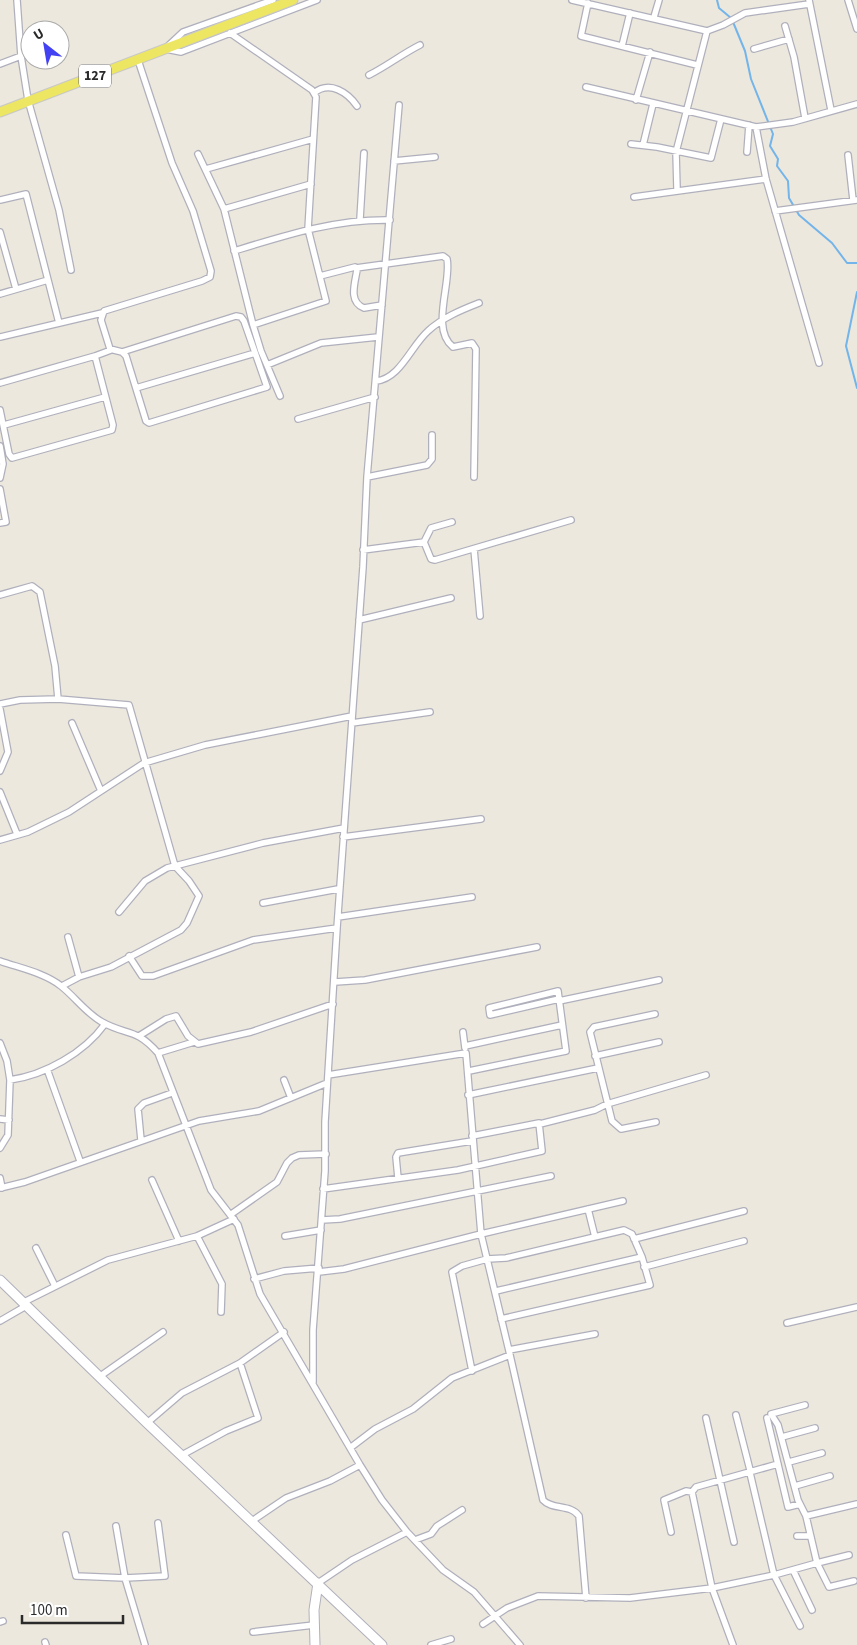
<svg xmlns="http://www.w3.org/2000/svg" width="857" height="1645" font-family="'Source Sans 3',sans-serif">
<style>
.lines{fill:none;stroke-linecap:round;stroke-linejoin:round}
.stream{stroke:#73b4ea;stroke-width:2}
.street-casing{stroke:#b0b0bd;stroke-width:8}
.secondary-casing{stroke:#b0b0bd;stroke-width:11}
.primary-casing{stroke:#c8c8c8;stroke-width:11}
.street{stroke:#fff;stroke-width:5.5}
.secondary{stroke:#fff;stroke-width:9}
.primary{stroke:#ece662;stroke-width:9}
.labels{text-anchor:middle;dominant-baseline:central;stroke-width:5;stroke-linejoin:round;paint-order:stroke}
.shield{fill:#fff;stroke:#6a6a6a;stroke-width:1}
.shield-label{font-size:14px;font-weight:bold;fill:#2a2a2a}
</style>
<rect width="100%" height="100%" fill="#ece8dd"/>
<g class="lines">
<path class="stream" d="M 717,0 L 719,8 L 731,18
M 733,22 L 745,51 L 751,79 L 773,134 L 770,146 L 778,159 L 777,166 L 788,181 L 789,198 L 799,215 L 832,243 L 847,263 L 857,263
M 857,292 L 846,346 L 857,388"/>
<g class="street-casing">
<path id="street" d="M 17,0 L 21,56 L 28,100 L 59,210 L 71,270
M 572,0 L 707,31 L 723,25 L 745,13 L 809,4
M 809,0 L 831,110
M 848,0 L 857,29
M 588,3 L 581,36 L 697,65
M 654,17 L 659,0
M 785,26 L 794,57 L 805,118
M 168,46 L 183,32 L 273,0
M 622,46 L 630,13
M 166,49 L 181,52 L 317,0
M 754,49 L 789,39
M 0,64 L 21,56
M 369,75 C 387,66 402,54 420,45
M 586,87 L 756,127 L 793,122 L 857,104
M 314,93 C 330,80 348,93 357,106
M 636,100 L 650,52
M 756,127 L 766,179 L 819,363
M 631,144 L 657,147 L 711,158 L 721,119
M 643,145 L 653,104
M 747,152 L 749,125
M 198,154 L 224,209 L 253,325 L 326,301 L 308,229 L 316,97 L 312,90 L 230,33
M 848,155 L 853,200
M 394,161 L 435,157
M 206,169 L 313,139
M 677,189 L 676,152 L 707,31
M 634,197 L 766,179
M 0,200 L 26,194 L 59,323
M 224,209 L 311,184
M 775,211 L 857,200
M 360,219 L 364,153
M 0,232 L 16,289
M 234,251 C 286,235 335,219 390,220
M 356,268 L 443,256 L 447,259 C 452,282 430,329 453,347 L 472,343 L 476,349 L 474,477
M 320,276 L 355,267 L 357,270 C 355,283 348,302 364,308 L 382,305
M 0,294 L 48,280
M 253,325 L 261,351 L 280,396
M 0,337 L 102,313
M 122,352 L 236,316 L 241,317 L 244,321 L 267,387 L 149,423 L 146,421 L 126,356 L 122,352 L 110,349 L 101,320 L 104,311 L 202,281 L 210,277 L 211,271 L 193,211 L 172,163 L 138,60
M 267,365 L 321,343 L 378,337
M 376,381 C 400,379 411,346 428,331 C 442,318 461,310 479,303
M 0,383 L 95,356
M 136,388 L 255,353
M 0,410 L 9,454 L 12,458 L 112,430 L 113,425 L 95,356 L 111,350
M 298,419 L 375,397
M 4,425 L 105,397
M 0,446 L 3,464 L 0,478
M 367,477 L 427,465 L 432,459 L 432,435
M 0,489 L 6,522 L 0,523
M 424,542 L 431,528 L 452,522
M 474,549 L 480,616
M 363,550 L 424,542 L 431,559 L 435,560 L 571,520
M 0,595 L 32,586 L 40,592 L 55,666 L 58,699
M 359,620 L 451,598
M 0,704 L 20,700 L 58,699 L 129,705 L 175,866 L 189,881 L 199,896 L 187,923 L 181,930 L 111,967 L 79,977 L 62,986
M 0,709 L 8,752 L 0,771
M 72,723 L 101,791
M 352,723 L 430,712
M 0,792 L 17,834
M 343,837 L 481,819
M 0,840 L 28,832 L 69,812 L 144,763 L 205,745 L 352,716
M 263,903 L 338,889
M 119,912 L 145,881 L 167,868 L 263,843 L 344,828
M 338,917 L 472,897
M 337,928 L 363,567 L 367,477 L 399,105
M 68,937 L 79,977
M 129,956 L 142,976 L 153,976 L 253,940 L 337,928 L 325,1122 L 325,1171 L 313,1330 L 313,1382
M 0,961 C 20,968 45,973 61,986 C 75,997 86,1013 102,1022 C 127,1036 135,1027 158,1053 L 211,1190 L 238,1225 L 260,1294 L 360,1465 L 382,1500 L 407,1532 L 443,1570 L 474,1592 L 520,1645
M 335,982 L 365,980 L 537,947
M 559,1001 L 659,980
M 655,1014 L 594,1027 L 590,1032 L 612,1121 L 621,1129 L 656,1122
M 463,1032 L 465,1048
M 139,1036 L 166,1019 L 176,1016 L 188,1036 L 198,1044 L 251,1032 L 333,1004
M 0,1043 L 7,1061 L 10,1080
M 465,1046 L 562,1025
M 158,1053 L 194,1042
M 595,1056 L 659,1042
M 47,1069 L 80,1161
M 469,1071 L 566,1051 L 558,991 L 489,1008 L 490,1015 L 559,999
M 328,1075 L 466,1053 L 481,1234 L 623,1201
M 284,1080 L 291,1098
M 468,1095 L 598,1068
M 0,1119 L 9,1120
M 540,1124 L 595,1110 L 607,1104 L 706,1075
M 141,1140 L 138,1109 L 144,1103 L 172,1093
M 0,1148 L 8,1135 L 10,1080 C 45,1075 84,1053 105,1024
M 0,1178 L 2,1188
M 398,1178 L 396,1157 L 398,1153 L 472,1141
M 152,1180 L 179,1241
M 0,1188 L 25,1182 L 199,1121 L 259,1111 L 327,1083
M 323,1189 L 458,1170 L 542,1151 L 539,1123 L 472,1136
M 588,1209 L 595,1237
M 230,1215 L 277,1182 L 287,1163 L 292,1158 L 299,1155 L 326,1154
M 322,1220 L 340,1219 L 551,1176
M 197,1236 L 222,1284 L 221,1312
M 285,1236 L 321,1230
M 634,1239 L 744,1211
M 36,1248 L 55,1286
M 644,1267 L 744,1241
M 319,1272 L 344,1269 L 481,1234 L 487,1259 L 506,1258 L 624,1230 L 632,1234 L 642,1257 L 650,1285 L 501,1319
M 254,1279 L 284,1271 L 319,1268
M 496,1291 L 642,1257
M 22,1303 L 108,1260 L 197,1236 L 234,1219
M 0,1321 L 26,1306
M 787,1323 L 857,1307
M 509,1350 L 595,1334
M 510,1355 L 543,1500 C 552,1510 571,1504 579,1516 L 586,1598
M 99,1377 L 163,1332
M 805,1405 L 771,1414 L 778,1425 L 798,1500 L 806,1516
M 736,1415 L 750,1470 L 750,1473 L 774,1575 L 712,1588 L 692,1492 L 696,1487 L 778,1464
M 706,1418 L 734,1542
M 767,1418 L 788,1507 L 800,1504
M 147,1423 L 182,1393 L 240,1363 L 284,1332
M 782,1437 L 815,1428
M 350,1448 L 375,1429 L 413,1409 L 452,1378 L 510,1355 L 487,1259 L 462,1266 L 452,1272 L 472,1371
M 182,1455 L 226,1431 L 258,1418 L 240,1363
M 789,1462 L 822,1453
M 795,1486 L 830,1476
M 252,1521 L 286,1498 L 330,1481 L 360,1465
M 671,1532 L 664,1500 L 686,1491 L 692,1492
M 66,1535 L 76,1576 L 125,1578 L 116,1526
M 797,1536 L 810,1536
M 415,1540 L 431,1534 L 437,1526 L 462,1510
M 849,1555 L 817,1563 L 829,1587 L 854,1581
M 793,1570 L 812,1610
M 318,1583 L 352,1560 L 407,1532
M 0,1622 L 3,1621
M 483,1624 L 507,1608 L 538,1596 L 630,1598 L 712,1588 L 733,1645
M 800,1626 L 774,1575 L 817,1563 L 806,1516 L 857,1504
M 253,1632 L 314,1625
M 45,1642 L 46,1645
M 145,1645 L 125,1578 L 165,1576 L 158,1523
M 431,1645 L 451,1639"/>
</g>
<g class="secondary-casing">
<path id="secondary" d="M 0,1280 L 147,1423 L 382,1645
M 315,1645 L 314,1610 L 318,1583"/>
</g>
<g class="primary-casing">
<path id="primary" d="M 0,112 L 293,0"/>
</g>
<use href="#street" class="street"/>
<use href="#secondary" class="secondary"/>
<use href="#primary" class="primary"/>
</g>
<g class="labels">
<rect class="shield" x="79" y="64.5" width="32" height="23" rx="4"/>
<g class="shield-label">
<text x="95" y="76">127</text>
</g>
</g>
<g transform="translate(45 45) rotate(329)"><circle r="24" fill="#ffffff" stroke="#aaaaaa"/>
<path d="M0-4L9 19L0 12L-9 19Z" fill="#4342f3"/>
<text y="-8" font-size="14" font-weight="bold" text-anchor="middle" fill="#2a2a2a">U</text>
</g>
<path d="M22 1615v8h101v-8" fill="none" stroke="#2a2a2a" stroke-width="2.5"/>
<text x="30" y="1615" font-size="15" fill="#2a2a2a" stroke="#ffffff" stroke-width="4" paint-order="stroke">100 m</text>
</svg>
